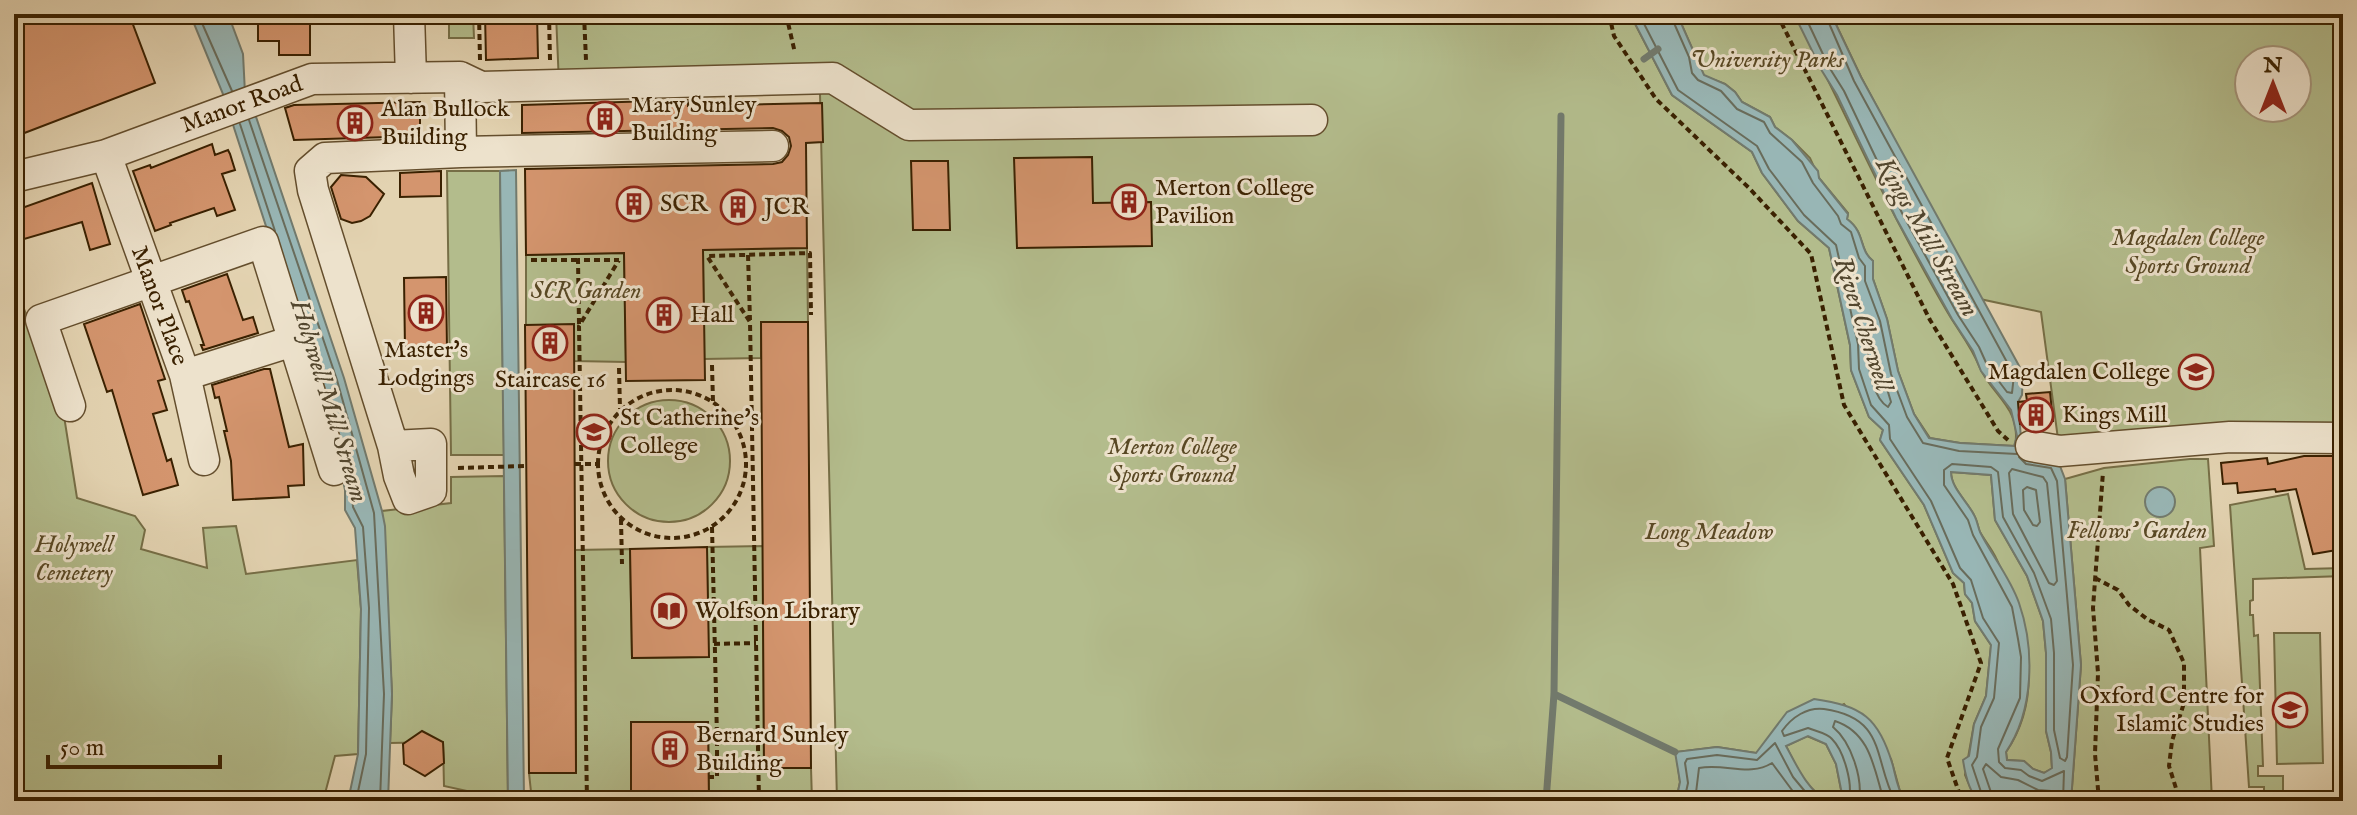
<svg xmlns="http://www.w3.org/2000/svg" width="2357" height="815" font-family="'IM FELL English',serif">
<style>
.green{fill:#b3bc8c;stroke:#766e46;stroke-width:2;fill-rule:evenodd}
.water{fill:#98b6b5;stroke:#727a6d;stroke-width:2;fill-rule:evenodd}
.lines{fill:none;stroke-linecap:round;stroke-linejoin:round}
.shore{stroke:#696c5b;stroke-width:2}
.stream{stroke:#727a6d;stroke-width:7}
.building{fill:#d4956e;stroke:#3a2101;stroke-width:2}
.minor-casing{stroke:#644e2d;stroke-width:33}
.path{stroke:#3a2101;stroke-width:4;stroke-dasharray:6 4;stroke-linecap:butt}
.minor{stroke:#ede2cc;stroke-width:30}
.labels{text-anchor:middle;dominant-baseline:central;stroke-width:6;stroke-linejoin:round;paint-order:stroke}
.park-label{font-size:24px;font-style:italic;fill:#584824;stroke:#ede2cc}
.street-label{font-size:24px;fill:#3a2101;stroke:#ede2cc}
.poi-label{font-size:24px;fill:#3a2101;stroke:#ede2cc;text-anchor:start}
.water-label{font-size:26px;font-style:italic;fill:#52462e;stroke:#ede2cc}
</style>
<rect width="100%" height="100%" fill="#e3d3b1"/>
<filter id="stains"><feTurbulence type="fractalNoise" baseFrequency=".0025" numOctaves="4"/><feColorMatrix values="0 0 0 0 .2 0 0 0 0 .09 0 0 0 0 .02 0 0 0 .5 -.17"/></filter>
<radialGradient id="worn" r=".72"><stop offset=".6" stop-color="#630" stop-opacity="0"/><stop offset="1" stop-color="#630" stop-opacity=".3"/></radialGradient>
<path class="green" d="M 449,14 L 473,14 L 474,38 L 449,38 Z
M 556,14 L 1630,14 L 1672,95 L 1752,152 L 1762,173 L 1798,221 L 1829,248 L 1850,345 L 1851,370 L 1869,417 L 1883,430 L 1880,440 L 1924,505 L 1953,573 L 1964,583 L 1965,594 L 1972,603 L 1975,621 L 1991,645 L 1986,696 L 1974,724 L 1965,775 L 1974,796 L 1979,801 L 1905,801 L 1901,795 L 1891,759 L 1844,704 L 1756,753 L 1717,747 L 1676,752 L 1680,782 L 1676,801 L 837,801 L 820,94 L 832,78 L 559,84 Z
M 1677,14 L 1794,14 C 1831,82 1862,154 1898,222 C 1915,254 1932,287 1951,318 C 1961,334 1972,348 1979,366 C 1992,396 2022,408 2015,446 L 1960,443 L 1930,438 L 1914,414 L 1898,371 L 1887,319 L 1873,279 L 1873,261 C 1858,249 1866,233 1847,219 L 1848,213 L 1819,178 L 1810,158 L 1792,140 L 1775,127 L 1770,117 L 1742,102 L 1735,92 L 1725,84 L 1704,76 Z
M 1831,14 L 2343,14 L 2343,433 L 2058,439 L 2041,312 L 1980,299 L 1861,77 ZM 2249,60 L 2297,60 L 2297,108 L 2249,108 Z
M 447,171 L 500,171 L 504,455 L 451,455 Z
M 807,248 L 808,322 L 761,323 L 761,358 L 704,359 L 703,250 Z
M 624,253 L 626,362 L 574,361 L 573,325 L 526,325 L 526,255 Z
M 14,282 L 64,416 L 77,498 L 135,516 L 145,530 L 141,549 L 207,568 L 203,528 L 236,526 L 246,574 L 357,560 L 361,609 L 358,754 L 335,756 L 323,801 L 14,801 Z
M608 461a61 61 0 1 1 122 0a61 61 0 1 1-122 0Z
M 2190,459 L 2208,459 L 2214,546 L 2200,548 L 2212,801 L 2071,801 L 2081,665 L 2065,479 L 2104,468 Z
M 1951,472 L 1991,475 L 1995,520 L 2027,576 L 2043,621 L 2046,653 L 2046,731 L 2051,752 L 2052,769 L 2044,773 L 2033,769 L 2024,761 L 2007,760 L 2006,752 C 2047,692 2026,619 1996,558 C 1992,549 1985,541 1980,532 C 1978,527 1977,520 1974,515 C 1967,501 1951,488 1951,472 Z
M 504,476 L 508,800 L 444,786 L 443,742 L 390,743 L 392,694 L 382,511 L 451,503 L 451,477 Z
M 2288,494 L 2305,569 L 2343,568 L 2343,576 L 2253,579 L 2253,600 L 2250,601 L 2250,615 L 2253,615 L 2254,636 L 2258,635 L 2263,766 L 2258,766 L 2258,776 L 2283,776 L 2283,794 L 2264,795 L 2264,787 L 2249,787 L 2230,505 Z
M 763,546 L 764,768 L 811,768 L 812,801 L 709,801 L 708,722 L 631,723 L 631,801 L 532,801 L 529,773 L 576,772 L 575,550 L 630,549 L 632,658 L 708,657 L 707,547 Z
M 2343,631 L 2343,761 L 2337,762 L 2334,632 Z
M 2274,633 L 2320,633 L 2323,763 L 2277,764 Z
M 1807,736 L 1826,744 L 1836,764 L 1842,795 L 1838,801 C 1811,801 1797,768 1786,746 Z"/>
<path class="water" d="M 190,14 L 228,14 L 243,54 L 245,93 L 248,93 L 344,378 L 382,511 L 385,526 L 392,694 L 388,801 L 348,801 L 358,754 L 361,609 L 355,528 L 345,510 L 345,490 L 333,432 L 223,94 Z
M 1630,14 L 1677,14 L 1704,75 L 1725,84 L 1735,92 L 1742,102 L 1770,117 L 1775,127 L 1792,140 L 1818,171 L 1819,178 L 1848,214 L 1847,219 C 1866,233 1858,249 1873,261 L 1873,279 L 1887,319 L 1898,371 L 1914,414 L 1929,438 L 1960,443 L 2014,446 L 2017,436 L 2011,410 L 1981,371 L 1973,351 L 1952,319 L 1896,218 L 1837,95 L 1822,71 L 1794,14 L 1831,14 L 1861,77 L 2023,373 L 2022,395 L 2018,402 L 2021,438 L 2058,461 L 2065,479 L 2081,665 L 2071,801 L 1979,801 C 1969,792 1965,774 1963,760 L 1969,756 L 1974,724 L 1986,696 L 1991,645 L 1975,621 L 1972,603 L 1965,594 L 1964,583 L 1953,573 L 1924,505 L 1880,440 L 1883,430 L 1869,417 L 1851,370 L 1850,345 L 1829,248 L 1798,221 L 1762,173 L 1752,152 L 1672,95 ZM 1951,472 L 1991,475 L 1995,520 L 2027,576 L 2043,621 L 2046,653 L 2046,731 L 2051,752 L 2052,768 L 2044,773 L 2033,769 L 2024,761 L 2007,760 L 2006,752 C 2034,711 2035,649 2019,603 C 2010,577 1992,556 1980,532 C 1978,527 1977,520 1974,515 C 1967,501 1951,488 1951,472 Z
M 516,170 L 524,799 L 508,800 L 500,171 Z
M2145 502a15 15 0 1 1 30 0a15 15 0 1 1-30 0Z
M 1814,699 C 1862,706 1879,717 1893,766 C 1896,778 1898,791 1905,801 L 1838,801 L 1842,794 L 1836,764 L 1826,744 L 1808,736 L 1786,746 C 1797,766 1807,789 1827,801 L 1764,801 L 1735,796 L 1729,801 L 1676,801 L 1680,782 L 1675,752 L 1717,747 L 1756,753 L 1787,712 Z"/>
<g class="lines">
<path class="shore" d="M 198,14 L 232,91
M 1639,14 L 1678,90 L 1757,146 L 1769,169 L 1804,215 L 1836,245 L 1858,344 L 1859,369 L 1871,405 L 1889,425 L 1890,439 L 1931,501 L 1960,568 L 1971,580 L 1983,618 L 1999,643 L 1994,698 L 1981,727 L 1977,757 L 1972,765 L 1984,801
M 1670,14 L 1689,57 L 1692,73 L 1698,80 L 1721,91 L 1737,109 L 1764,122 L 1770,133 L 1802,162 L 1813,183 L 1838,216 L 1841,224 L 1851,232 L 1859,258 L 1865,266 L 1865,281 L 1880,321 L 1891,374 L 1907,417 L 1923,443 L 1959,451 L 2017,454
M 1804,14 L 1829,67 L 1844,91 L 1903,215 L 1958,315 L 1979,347 L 1988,367 L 2007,392 L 2012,393 L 2014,375 L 1854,81 L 1825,14
M 249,120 L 337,380 L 374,513 L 384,694 L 380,801
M 240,124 L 275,231
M 1871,349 L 1876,352 L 1891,402 L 1888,407 C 1874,399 1868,369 1868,353 Z
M 2019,457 L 2026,464 L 2051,468 L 2057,481 L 2073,665 L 2067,757 L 2065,761 L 2060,758 L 2054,730 L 2054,653 L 2051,619 L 2034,573 L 2003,517 L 1998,472 L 1991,467 L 1952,464 L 1944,470 L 1944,485 L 1968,520 L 1973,535 L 2012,607 L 2018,639 L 2021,657 L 2020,698 L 1998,749 L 1999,762 L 2005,768 L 2021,770 L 2029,776 L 2042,781 L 2064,771 L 2063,801
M 2012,469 L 2043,477 L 2047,483 L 2057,581 L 2054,585 L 2049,583 L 2013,514 L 2009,473 Z
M 350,475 L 353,507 L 363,527 L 369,608 L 366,754 L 356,801
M 2027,487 L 2036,490 L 2040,522 L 2037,526 L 2033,525 L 2024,510 L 2023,490 Z
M 1684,801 L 1688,783 L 1685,763 L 1687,759 L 1717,755 L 1757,760 L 1775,743 L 1793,777 L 1813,801
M 1695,801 L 1699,768 C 1725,763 1750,777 1772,763 L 1800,801
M 1848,801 C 1854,786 1844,751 1832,739 C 1827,733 1815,731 1808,728 L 1784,736 L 1782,731 C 1792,717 1807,707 1824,709 C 1887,718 1873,759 1895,801
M 1859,801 C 1863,778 1851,742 1833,727 L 1835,721 C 1871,733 1874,769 1884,801
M 1994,801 L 1983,769 L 1986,764 L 2001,777 L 2018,780 L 2038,790 L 2051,791 L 2053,801"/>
<path class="stream" d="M 1644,59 L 1658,49
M 1554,694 L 1675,752
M 1546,801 L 1554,694 L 1561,116"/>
</g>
<path class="building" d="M 14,14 L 129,14 L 155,83 L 14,137 Z
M 258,14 L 310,14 L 310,55 L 279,55 L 279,41 L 258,41 Z
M 485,14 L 537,14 L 538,58 L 486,60 Z
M 688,100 L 688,106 L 822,103 L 823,142 L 806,143 L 807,248 L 703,250 L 705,380 L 626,381 L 624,253 L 526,255 L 525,169 L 773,164 L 782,162 L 788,155 L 791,146 L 789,137 L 782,131 L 773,128 L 522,133 L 522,105 Z
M 420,102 L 420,136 L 294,140 L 285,108 L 294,105 Z
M 212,144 L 215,155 L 228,150 L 230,154 L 235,170 L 222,174 L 235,210 L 217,216 L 214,208 L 170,223 L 171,225 L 155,231 L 133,171 L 150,165 L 151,168 Z
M 1092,157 L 1093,203 L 1151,202 L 1152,246 L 1017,248 L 1014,158 Z
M 911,161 L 948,161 L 950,230 L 913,230 Z
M 441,171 L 441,196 L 400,197 L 400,173 Z
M 341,175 L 366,177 L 384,194 L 370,216 L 361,221 L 352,223 L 341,219 L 331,187 Z
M 92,183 L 110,244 L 90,250 L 82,222 L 14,242 L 14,212 L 20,211 L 19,209 Z
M 227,274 L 243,320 L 253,317 L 258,333 L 203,350 L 201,345 L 204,345 L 189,301 L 186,302 L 182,290 Z
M 446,277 L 447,349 L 405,349 L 404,278 Z
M 140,304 L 165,379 L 158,381 L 167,410 L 153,414 L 167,461 L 171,459 L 178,485 L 143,495 L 112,390 L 107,392 L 84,324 Z
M 761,322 L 808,322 L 811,768 L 764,768 Z
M 574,324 L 576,773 L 529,773 L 525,325 Z
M 264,369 L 270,369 L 289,447 L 303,444 L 304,485 L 288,486 L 289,497 L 233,500 L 231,461 L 224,431 L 227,431 L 219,397 L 215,398 L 212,385 Z
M 2050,392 L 2053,421 L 2020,424 L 2018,402 L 2027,401 L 2026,394 Z
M 2304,456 L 2343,456 L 2343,549 L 2313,554 L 2296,489 L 2276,492 L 2275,489 L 2238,493 L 2237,483 L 2223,484 L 2221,463 L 2267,458 L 2268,464 Z
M 707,547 L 709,657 L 632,658 L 630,549 Z
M 631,722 L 708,722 L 709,801 L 631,801 Z
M 422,731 L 443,742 L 444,763 L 425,776 L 404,764 L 403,744 Z"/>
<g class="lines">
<g class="minor-casing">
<path id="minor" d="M 409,14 L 411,78
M 461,152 L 773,146
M 106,155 L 185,375 L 204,460
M 14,177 L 106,155 L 312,79 L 460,77 L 481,87 L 833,78 L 909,125 L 1312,120
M 185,375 L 293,341
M 70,406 L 41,320 L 263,242 L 334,470
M 393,446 L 431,444 L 431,491 L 408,499 L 399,476 L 393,446 L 313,190 L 310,171 L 325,158 L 461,152 L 460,77
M 2031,446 L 2060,451 L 2230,437 L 2343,438"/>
</g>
<path class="path" d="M 479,14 L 480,60
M 549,14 L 550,60
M 584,14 L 586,60
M 786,14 L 795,53
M 1609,14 L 1614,36 L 1656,99 L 1749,188 L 1811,254 L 1844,405 L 1953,584 L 1981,663 L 1947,758 L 1962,801
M 1777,14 L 1930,320 L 1998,431 L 2008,440
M 748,255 L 750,320
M 531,260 L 578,260
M 579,324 L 578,260 L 619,260
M 712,365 L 713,402
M 619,368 L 620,409
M598 464a74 74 0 1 1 148 0a74 74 0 1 1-148 0Z
M 575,464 L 596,464
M 458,468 L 526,466
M 621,519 L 622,564
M 712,527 L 717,737
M 2095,578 L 2118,590 L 2129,605 L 2147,619 L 2169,630 L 2184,663 L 2184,703 L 2172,741 L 2169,766 L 2180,801
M 714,644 L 756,643
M 708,777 L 717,777 L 717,737 L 757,735
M 587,801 L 579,326 L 619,260
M 759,801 L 750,322 L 707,256 L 810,253 L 811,315
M 2099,801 L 2095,754 L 2098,673 L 2093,608 L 2103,472"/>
<use href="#minor" class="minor"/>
</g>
<defs>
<g id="building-ring" transform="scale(1.8)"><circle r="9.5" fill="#ede2cc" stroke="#8f2418" stroke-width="1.5"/><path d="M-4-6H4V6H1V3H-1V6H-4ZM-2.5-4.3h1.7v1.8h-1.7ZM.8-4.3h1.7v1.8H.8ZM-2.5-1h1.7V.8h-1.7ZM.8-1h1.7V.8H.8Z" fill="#8f2418"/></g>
<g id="university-ring" transform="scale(1.8)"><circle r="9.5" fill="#ede2cc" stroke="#8f2418" stroke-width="1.5"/><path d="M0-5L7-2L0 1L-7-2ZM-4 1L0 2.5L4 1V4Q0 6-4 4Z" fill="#8f2418"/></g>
<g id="library-ring" transform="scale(1.8)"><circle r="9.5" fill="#ede2cc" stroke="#8f2418" stroke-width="1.5"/><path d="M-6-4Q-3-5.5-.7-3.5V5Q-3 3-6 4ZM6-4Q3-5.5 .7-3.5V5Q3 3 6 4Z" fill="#8f2418"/></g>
</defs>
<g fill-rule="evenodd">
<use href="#building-ring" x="605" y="119"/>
<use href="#building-ring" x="355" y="123"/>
<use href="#building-ring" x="1129" y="202"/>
<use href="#building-ring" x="634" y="204"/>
<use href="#building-ring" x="738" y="207"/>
<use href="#building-ring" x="426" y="313"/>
<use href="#building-ring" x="664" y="315"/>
<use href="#building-ring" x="550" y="343"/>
<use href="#university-ring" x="2196" y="372"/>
<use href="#building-ring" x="2036" y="415"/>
<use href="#university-ring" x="594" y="432"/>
<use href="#library-ring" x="669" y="611"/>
<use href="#university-ring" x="2290" y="710"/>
<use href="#building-ring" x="670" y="749"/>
</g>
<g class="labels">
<g class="park-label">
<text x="1767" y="60">University Parks</text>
<text x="2188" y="238">Magdalen College<tspan x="2188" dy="28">Sports Ground</tspan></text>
<text x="586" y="291">SCR Garden</text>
<text x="1172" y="447">Merton College<tspan x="1172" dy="28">Sports Ground</tspan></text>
<text x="2137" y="531">Fellows' Garden</text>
<text x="1709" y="532">Long Meadow</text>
<text x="74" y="545">Holywell<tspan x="74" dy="28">Cemetery</tspan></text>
</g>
<g class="street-label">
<text transform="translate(242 105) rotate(-20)">Manor Road</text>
<text transform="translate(159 306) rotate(70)">Manor Place</text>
</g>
<g class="poi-label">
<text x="631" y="105">Mary Sunley<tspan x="631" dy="28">Building</tspan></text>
<text x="381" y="109">Alan Bullock<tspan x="381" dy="28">Building</tspan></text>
<text x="1155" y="188">Merton College<tspan x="1155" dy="28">Pavilion</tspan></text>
<text x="660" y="204">SCR</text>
<text x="764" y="207">JCR</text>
<text x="690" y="315">Hall</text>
<text x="426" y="350" text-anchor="middle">Master's<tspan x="426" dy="28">Lodgings</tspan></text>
<text x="2170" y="372" text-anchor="end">Magdalen College</text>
<text x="550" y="380" text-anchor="middle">Staircase 16</text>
<text x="2062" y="415">Kings Mill</text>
<text x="620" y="418">St Catherine's<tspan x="620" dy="28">College</tspan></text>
<text x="695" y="611">Wolfson Library</text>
<text x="2264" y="696" text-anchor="end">Oxford Centre for<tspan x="2264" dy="28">Islamic Studies</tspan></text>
<text x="696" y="735">Bernard Sunley<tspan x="696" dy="28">Building</tspan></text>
</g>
<g class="water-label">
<text transform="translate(1927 237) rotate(60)">Kings Mill Stream</text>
<text transform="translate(1863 324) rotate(72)">River Cherwell</text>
<text transform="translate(329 401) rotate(73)">Holywell Mill Stream</text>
</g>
</g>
<rect width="2357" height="815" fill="none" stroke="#e3d3b1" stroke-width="48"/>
<rect x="16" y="16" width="2325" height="783" fill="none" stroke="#3a2101" stroke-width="4"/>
<rect x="24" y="24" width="2309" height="767" fill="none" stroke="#3a2101" stroke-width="2"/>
<g transform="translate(2273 84)"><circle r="38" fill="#ede2cc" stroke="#a5957b" stroke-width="2"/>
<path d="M0-6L14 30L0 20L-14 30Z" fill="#8f2418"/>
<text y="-12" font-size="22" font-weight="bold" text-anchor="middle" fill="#3a2101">N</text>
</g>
<path d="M48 755v12h172v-12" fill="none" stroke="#3a2101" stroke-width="4"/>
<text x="60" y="755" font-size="24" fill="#3a2101" stroke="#ede2cc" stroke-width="6" paint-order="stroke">50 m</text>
<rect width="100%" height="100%" filter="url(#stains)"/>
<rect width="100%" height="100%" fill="url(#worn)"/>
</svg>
